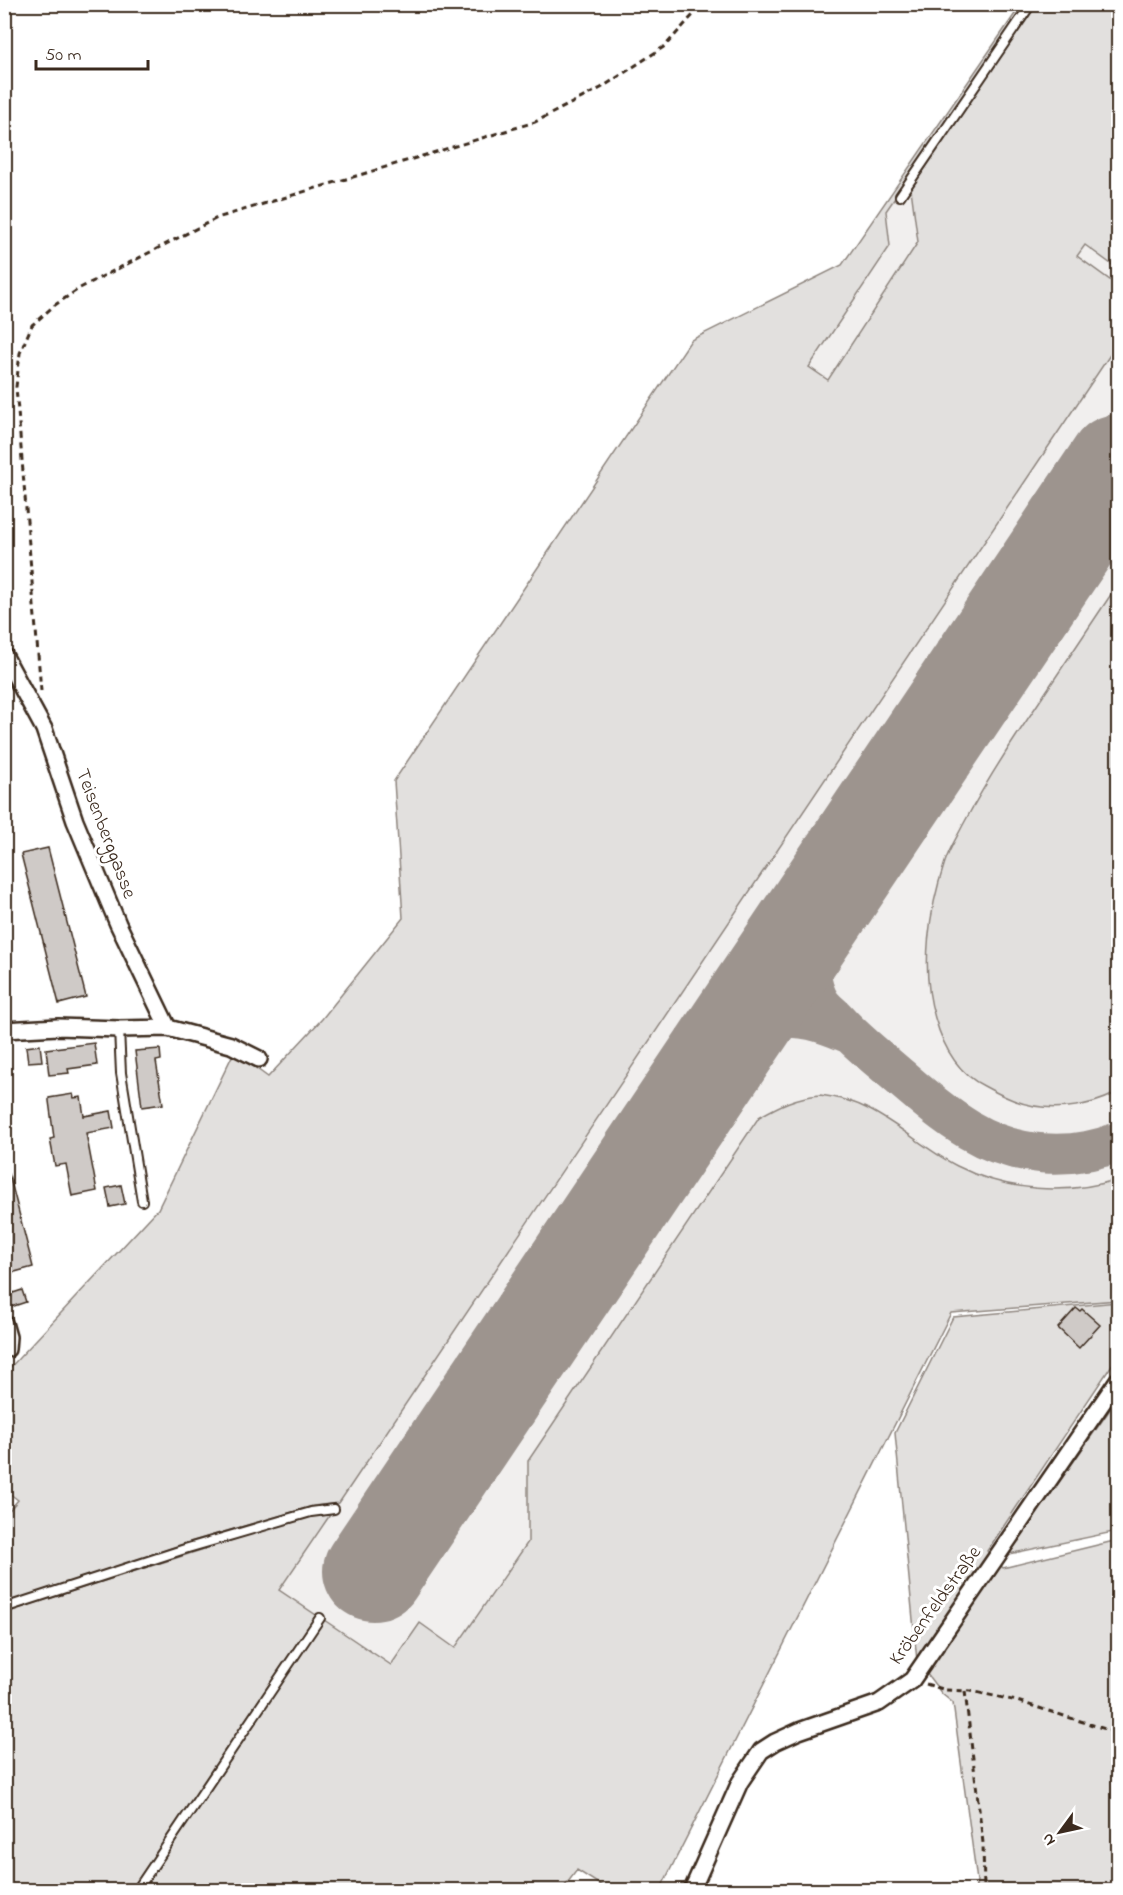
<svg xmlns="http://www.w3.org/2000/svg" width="1123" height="1895" font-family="'Indie Flower',sans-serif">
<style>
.built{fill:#f1efee}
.green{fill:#e2e0de;stroke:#8e857e;stroke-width:1.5}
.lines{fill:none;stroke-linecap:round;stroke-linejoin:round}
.taxiway{stroke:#9d948e;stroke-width:40}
.runway{stroke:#9d948e;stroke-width:100}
.building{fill:#cfcac7;stroke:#3b2a1e;stroke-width:1.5}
.service-casing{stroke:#3b2a1e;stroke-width:12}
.minor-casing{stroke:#3b2a1e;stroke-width:20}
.path{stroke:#3b2a1e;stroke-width:3;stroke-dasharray:6 4.5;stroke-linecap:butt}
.service{stroke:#fff;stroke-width:8}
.minor{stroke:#fff;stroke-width:15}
.labels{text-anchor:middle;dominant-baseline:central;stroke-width:6;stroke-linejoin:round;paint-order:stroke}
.street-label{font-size:20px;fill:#3b2a1e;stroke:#fff}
</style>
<rect width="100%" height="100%" fill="#fff"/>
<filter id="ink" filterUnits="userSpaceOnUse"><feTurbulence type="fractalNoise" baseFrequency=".0167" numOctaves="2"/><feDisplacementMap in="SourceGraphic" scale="12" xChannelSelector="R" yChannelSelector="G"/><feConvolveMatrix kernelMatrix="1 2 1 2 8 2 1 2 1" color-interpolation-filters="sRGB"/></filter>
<g filter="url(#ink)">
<path class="built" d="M 1021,5 L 1118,5 L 1118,1300 L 951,1313 L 660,1890 L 608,1890 L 577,1870 L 562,1890 L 5,1890 L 4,1515 L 18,1500 L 5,1490 L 5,1373 L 158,1209 L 234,1052 L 268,1077 L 322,1019 L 403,918 L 394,781 L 691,340 L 842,265 Z"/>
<path class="green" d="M 1021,5 L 1028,5 L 886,211 L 890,246 L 809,367 L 828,380 L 918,242 L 911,189 L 916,177 L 1034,5 L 1118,5 L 1118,269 L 1085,245 L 1077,256 L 1118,286 L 1118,343 L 339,1503 L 313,1506 L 190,1542 L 5,1603 L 5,1515 L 18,1500 L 5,1490 L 5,1373 L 158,1209 L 234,1052 L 268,1077 L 322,1019 L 403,918 L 394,781 L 691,340 L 842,265 Z
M 1118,584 L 1118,1092 C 1087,1109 1046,1113 1013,1100 C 1003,1096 993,1091 984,1086 C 957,1073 943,1046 935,1018 C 920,969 929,910 945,862 C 949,849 957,837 963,825 C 980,793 999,762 1019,732 C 1052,682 1085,633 1118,584 Z
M 820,1095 C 836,1097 853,1101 868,1109 C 900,1125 926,1150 957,1166 C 1006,1191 1066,1196 1118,1179 L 1118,1300 L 951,1313 L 660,1890 L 608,1890 L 577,1870 L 562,1890 L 143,1890 L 324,1620 L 391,1665 L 420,1623 L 455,1648 L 528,1542 L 528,1461 L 759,1117 C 780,1105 796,1097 820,1095 Z
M 1118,1302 L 1118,1356 L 987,1551 L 1003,1568 L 1118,1540 L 1118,1890 L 975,1890 L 977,1881 L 953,1703 L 942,1694 L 917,1661 L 895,1433 L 953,1317 Z
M 1118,1398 L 1118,1531 L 1009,1554 Z
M 330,1515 L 279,1590 L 316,1615 L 131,1890 L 5,1890 L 4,1613 L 289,1522 L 314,1516 Z"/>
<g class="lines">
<path class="taxiway" d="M 809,923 C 810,949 806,981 821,1004 C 825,1010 832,1014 837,1020 C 852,1037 869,1051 887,1066 C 913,1088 940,1113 969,1130 C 1014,1157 1070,1161 1118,1142
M 726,1046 C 778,1014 790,1009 848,1033"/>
<path class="runway" d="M 373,1571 L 1118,464"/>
</g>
<path class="building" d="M 48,848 L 86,997 L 59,1004 L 21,854 Z
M 94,1043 L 97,1065 L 68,1069 L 69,1073 L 49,1075 L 46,1049 Z
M 40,1045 L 42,1061 L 28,1062 L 26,1047 Z
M 160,1049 L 161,1060 L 156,1061 L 163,1104 L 142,1107 L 135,1051 Z
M 73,1094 L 74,1098 L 81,1097 L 84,1116 L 111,1111 L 114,1128 L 86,1133 L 97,1191 L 72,1196 L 66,1164 L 55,1166 L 50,1139 L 54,1138 L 49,1101 L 49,1098 Z
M 9,1174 L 33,1267 L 11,1273 L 4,1249 L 4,1175 Z
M 121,1185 L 125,1204 L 110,1207 L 106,1188 Z
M 22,1290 L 26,1302 L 11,1307 L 7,1295 Z
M 1076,1308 L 1080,1311 L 1082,1309 L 1100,1325 L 1079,1348 L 1058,1328 Z"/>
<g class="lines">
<g class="service-casing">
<path id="service" d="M 900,196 L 1031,4
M 119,1029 L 121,1073 L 142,1201
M 4,1608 L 188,1548 L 311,1512 L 334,1509
M 137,1890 L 320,1618"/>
</g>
<g class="minor-casing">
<path id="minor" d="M 4,655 L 44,729 L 75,821 L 118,924 L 168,1028
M 4,1030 L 58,1027 L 119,1029 L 168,1028 L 231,1045 L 259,1059
M 4,1323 L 8,1337 L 7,1349 L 4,1350
M 692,1890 L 740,1782 L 761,1751 L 775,1742 L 799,1731 L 879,1703 L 912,1680 L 1118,1380"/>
</g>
<path class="path" d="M 41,691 L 16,387 L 20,353 L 32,325 L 55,305 L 80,288 L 217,218 L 535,122 L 601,88 L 665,46 L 703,4
M 926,1684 L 946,1690 L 971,1691 L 1017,1701 L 1118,1733
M 965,1691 L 983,1843 L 984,1890"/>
<use href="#service" class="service"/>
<use href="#minor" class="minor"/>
</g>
</g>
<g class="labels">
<g class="street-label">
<text transform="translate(105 834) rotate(69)">Teisenberggasse</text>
<text transform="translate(936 1606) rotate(-54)">Kröbenfeldstraße</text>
</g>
</g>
<rect width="1123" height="1895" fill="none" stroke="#fff" stroke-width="24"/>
<rect x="12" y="12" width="1099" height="1871" fill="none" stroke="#3b2a1e" stroke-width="2" filter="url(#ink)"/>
<g transform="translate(1060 1832) rotate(237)" stroke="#ffffff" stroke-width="4.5" paint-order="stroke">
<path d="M0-4.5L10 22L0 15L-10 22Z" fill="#3b2a1e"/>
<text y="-9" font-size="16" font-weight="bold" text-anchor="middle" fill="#3b2a1e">N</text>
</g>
<path d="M36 60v9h112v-9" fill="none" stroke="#3b2a1e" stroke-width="3"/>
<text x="45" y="60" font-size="18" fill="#3b2a1e" stroke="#ffffff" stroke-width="4.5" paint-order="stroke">50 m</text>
</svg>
